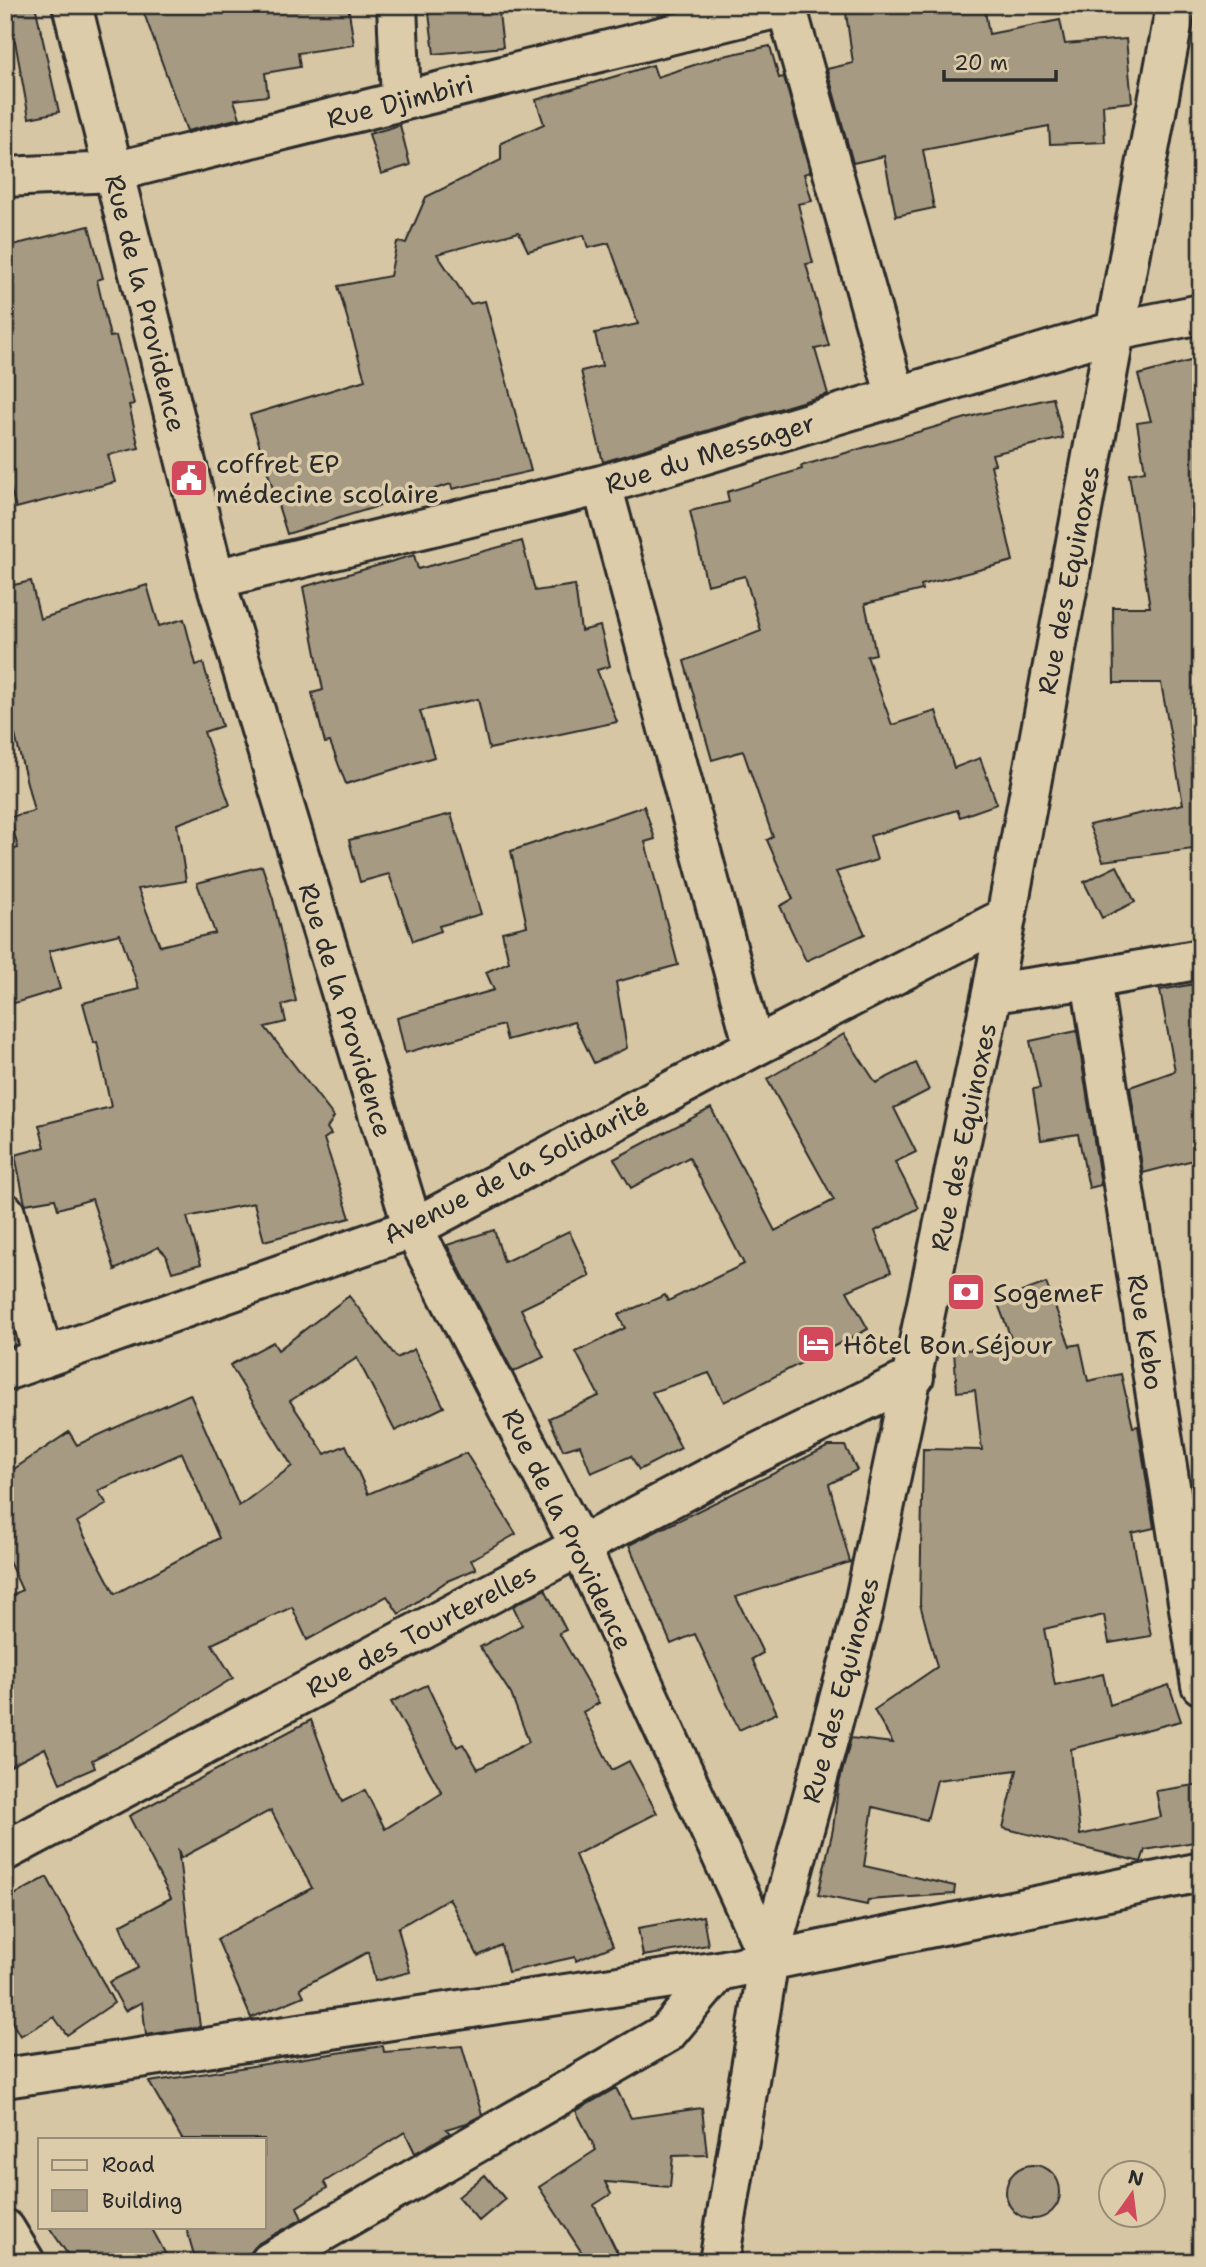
<svg xmlns="http://www.w3.org/2000/svg" width="1206" height="2267" font-family="'Shantell Sans',sans-serif">
<style>
.building{fill:#a69a82;stroke:#2b2b2b;stroke-width:2;fill-rule:evenodd}
.lines{fill:none;stroke-linecap:round;stroke-linejoin:round}
.minor-casing{stroke:#2b2b2b;stroke-width:44}
.minor{stroke:#ddcca9;stroke-width:38}
.labels{text-anchor:middle;dominant-baseline:central;stroke-width:7;stroke-linejoin:round;paint-order:stroke}
.street-label{font-size:26px;fill:#2b2b2b;stroke:#ddcca9}
.poi-label{font-size:26px;fill:#2b2b2b;stroke:#ddcca9;text-anchor:start}
</style>
<rect width="100%" height="100%" fill="#d6c6a4"/>
<filter id="ink" filterUnits="userSpaceOnUse"><feTurbulence type="fractalNoise" baseFrequency=".0143" numOctaves="2"/><feDisplacementMap in="SourceGraphic" scale="14" xChannelSelector="R" yChannelSelector="G"/><feConvolveMatrix kernelMatrix="1 2 1 2 8 2 1 2 1" color-interpolation-filters="sRGB"/></filter>
<g filter="url(#ink)">
<path class="building" d="M 5,5 L 35,5 L 59,112 L 29,118 L 15,41 L 5,44 Z
M 141,5 L 348,5 L 354,45 L 298,53 L 300,67 L 265,73 L 268,96 L 234,100 L 240,118 L 187,131 Z
M 428,5 L 498,5 L 503,47 L 434,54 Z
M 902,5 L 920,5 L 921,13 L 961,5 L 984,5 L 989,34 L 1060,20 L 1065,44 L 1126,39 L 1132,102 L 1103,105 L 1105,142 L 1050,144 L 1049,126 L 923,150 L 934,208 L 896,216 L 884,156 L 853,163 L 827,69 L 853,63 L 846,13 Z
M 770,46 L 779,78 L 784,77 L 810,172 L 804,174 L 812,201 L 798,204 L 813,263 L 806,264 L 829,346 L 815,349 L 828,394 L 603,462 L 581,371 L 602,366 L 595,333 L 638,324 L 609,243 L 588,248 L 584,235 L 528,251 L 519,232 L 437,254 L 470,304 L 485,301 L 531,471 L 452,489 L 451,484 L 287,534 L 250,415 L 365,380 L 338,286 L 390,276 L 397,242 L 406,243 L 426,197 L 501,160 L 501,143 L 544,124 L 536,100 L 653,65 L 657,77 L 719,57 Z
M 400,125 L 410,165 L 381,174 L 369,134 Z
M 89,226 L 103,278 L 97,280 L 110,337 L 116,336 L 134,404 L 129,405 L 139,448 L 108,455 L 115,482 L 16,508 L 5,469 L 5,247 Z
M 1201,358 L 1201,600 L 1197,600 L 1201,848 L 1103,861 L 1089,825 L 1183,804 L 1161,683 L 1114,683 L 1113,607 L 1150,607 L 1129,474 L 1145,471 L 1137,423 L 1151,421 L 1138,375 Z
M 1053,398 L 1063,438 L 992,454 L 995,464 L 991,465 L 1013,561 L 921,585 L 922,590 L 865,604 L 876,654 L 867,656 L 892,725 L 936,711 L 954,768 L 980,758 L 997,804 L 960,817 L 957,810 L 870,836 L 877,860 L 836,872 L 865,934 L 806,961 L 780,906 L 793,899 L 767,840 L 773,837 L 743,751 L 712,760 L 684,661 L 761,631 L 745,576 L 707,585 L 690,511 L 729,502 L 727,492 L 802,469 L 801,466 L 980,414 Z
M 522,541 L 535,591 L 575,585 L 581,631 L 600,626 L 610,666 L 597,670 L 617,722 L 489,749 L 478,699 L 420,711 L 434,757 L 346,784 L 330,742 L 325,743 L 312,693 L 323,690 L 303,587 L 414,555 L 418,569 Z
M 31,581 L 40,619 L 147,585 L 159,626 L 184,619 L 196,665 L 203,663 L 222,726 L 204,732 L 230,805 L 177,824 L 186,881 L 138,889 L 160,946 L 215,933 L 197,883 L 262,866 L 273,899 L 296,1001 L 282,1005 L 286,1022 L 265,1027 L 334,1117 L 327,1128 L 331,1134 L 324,1139 L 350,1218 L 264,1241 L 254,1203 L 187,1217 L 201,1264 L 172,1272 L 166,1255 L 158,1247 L 115,1270 L 92,1199 L 58,1209 L 55,1199 L 25,1204 L 15,1155 L 45,1147 L 39,1125 L 111,1107 L 97,1042 L 94,1043 L 83,1003 L 139,989 L 120,934 L 49,951 L 60,989 L 5,1006 L 5,852 L 18,848 L 10,817 L 34,811 L 10,715 L 5,716 L 5,587 Z
M 644,806 L 655,839 L 645,842 L 678,965 L 616,982 L 627,1048 L 594,1063 L 574,1022 L 507,1040 L 503,1025 L 405,1053 L 397,1018 L 494,990 L 486,972 L 509,962 L 502,932 L 527,926 L 511,851 Z
M 451,814 L 481,914 L 439,926 L 441,931 L 413,941 L 389,874 L 360,882 L 349,840 Z
M 1117,866 L 1135,902 L 1102,918 L 1084,882 Z
M 1201,983 L 1201,1158 L 1143,1173 L 1130,1087 L 1175,1071 L 1160,990 Z
M 1077,1031 L 1101,1185 L 1089,1188 L 1078,1134 L 1041,1140 L 1033,1089 L 1040,1088 L 1030,1041 Z
M 844,1034 L 876,1083 L 916,1063 L 929,1090 L 894,1108 L 916,1152 L 895,1162 L 919,1208 L 875,1231 L 891,1272 L 847,1291 L 868,1329 L 724,1402 L 709,1373 L 652,1392 L 681,1448 L 639,1470 L 631,1456 L 591,1473 L 580,1445 L 563,1450 L 549,1418 L 599,1396 L 576,1352 L 625,1328 L 618,1315 L 665,1295 L 668,1301 L 744,1264 L 689,1157 L 631,1188 L 614,1159 L 711,1108 L 775,1231 L 834,1200 L 767,1079 Z
M 494,1230 L 504,1262 L 569,1231 L 590,1276 L 521,1309 L 544,1357 L 513,1372 L 447,1245 Z
M 1046,1283 L 1070,1346 L 1080,1344 L 1088,1381 L 1121,1374 L 1133,1427 L 1138,1426 L 1154,1528 L 1132,1533 L 1151,1636 L 1109,1643 L 1104,1615 L 1044,1629 L 1055,1685 L 1103,1674 L 1110,1705 L 1169,1685 L 1181,1721 L 1071,1749 L 1080,1835 L 1161,1817 L 1156,1791 L 1201,1784 L 1201,1841 L 1145,1850 L 1141,1862 L 1003,1828 L 1017,1770 L 937,1780 L 927,1820 L 873,1807 L 864,1866 L 955,1886 L 954,1894 L 868,1900 L 867,1905 L 818,1895 L 833,1829 L 838,1788 L 851,1738 L 893,1743 L 874,1710 L 937,1667 L 920,1604 L 923,1449 L 982,1450 L 975,1390 L 957,1392 L 954,1351 L 1014,1346 L 997,1301 Z
M 349,1296 L 397,1358 L 414,1349 L 444,1407 L 395,1431 L 357,1358 L 290,1401 L 325,1454 L 346,1445 L 368,1494 L 466,1453 L 516,1534 L 471,1560 L 476,1569 L 447,1581 L 399,1614 L 387,1596 L 307,1640 L 292,1607 L 212,1644 L 233,1678 L 134,1739 L 92,1760 L 95,1768 L 60,1783 L 45,1748 L 5,1769 L 5,1599 L 22,1590 L 5,1553 L 5,1475 L 69,1432 L 77,1445 L 190,1394 L 239,1506 L 292,1466 L 230,1365 L 273,1342 L 278,1350 ZM 182,1453 L 219,1538 L 115,1594 L 77,1522 L 107,1504 L 98,1491 Z
M 829,1446 L 845,1446 L 857,1470 L 829,1484 L 850,1562 L 736,1597 L 763,1653 L 752,1659 L 777,1713 L 739,1730 L 695,1634 L 671,1644 L 629,1545 Z
M 545,1589 L 566,1630 L 559,1633 L 599,1703 L 583,1712 L 612,1770 L 629,1761 L 657,1813 L 575,1855 L 613,1946 L 576,1961 L 575,1957 L 508,1972 L 501,1945 L 478,1956 L 449,1898 L 398,1928 L 410,1972 L 375,1981 L 368,1952 L 300,1988 L 304,1996 L 251,2018 L 217,1939 L 312,1888 L 271,1810 L 181,1858 L 178,1849 L 200,2027 L 146,2035 L 142,2002 L 125,2011 L 109,1982 L 138,1968 L 120,1925 L 171,1898 L 129,1816 L 311,1720 L 342,1802 L 365,1790 L 385,1829 L 442,1793 L 391,1702 L 427,1685 L 457,1747 L 463,1744 L 478,1769 L 529,1742 L 511,1694 L 480,1647 L 522,1625 L 513,1606 Z
M 47,1877 L 114,2003 L 67,2035 L 54,2017 L 20,2036 L 5,2010 L 5,1900 Z
M 703,1916 L 708,1945 L 643,1956 L 638,1928 Z
M 383,2046 L 384,2052 L 462,2046 L 482,2115 L 467,2123 L 446,2129 L 450,2133 L 415,2153 L 405,2132 L 324,2182 L 327,2188 L 297,2207 L 302,2219 L 259,2243 L 251,2252 L 248,2262 L 196,2262 L 186,2227 L 264,2227 L 264,2139 L 182,2139 L 149,2082 Z
M 616,2088 L 631,2118 L 702,2108 L 707,2155 L 673,2156 L 670,2187 L 605,2182 L 611,2194 L 594,2205 L 622,2262 L 588,2262 L 539,2187 L 596,2150 L 576,2111 Z
M1006 2192a27 27 0 1 1 54 0a27 27 0 1 1-54 0Z
M 485,2175 L 505,2199 L 479,2221 L 458,2197 Z
M 49,2227 L 151,2227 L 170,2262 L 73,2262 Z"/>
<g class="lines">
<g class="minor-casing">
<path id="minor" d="M 72,5 L 215,579 L 413,1228 L 580,1546 L 769,1959
M 397,5 L 401,101
M 786,5 L 896,397
M 5,177 L 113,172 L 791,5
M 602,485 L 754,1047
M 215,579 L 602,485 L 1115,331 L 1201,314
M 1091,979 L 1201,1685
M 992,993 L 1091,979 L 1201,959
M 5,1213 L 43,1358
M 5,1371 L 413,1228 L 754,1047 L 1005,918
M 5,1851 L 739,1462 L 914,1377
M 5,2078 L 719,1971 L 1201,1872
M 5,2229 L 25,2262
M 270,2262 L 667,2033 L 719,1971
M 719,2262 L 769,1959 L 862,1614 L 992,993 L 1176,5"/>
</g>
<use href="#minor" class="minor"/>
</g>
</g>
<defs>
<g id="civic-square" transform="scale(2.0125)"><rect x="-9" y="-9" width="18" height="18" rx="4" fill="#d1495b" stroke="#ddcca9"/><path d="M-.6-6.5H3V-4.5H.6V-3L4-1V1h2V6H-6V1h2V-1L-.6-3ZM-1.2 2.5V6h2.4V2.5Z" fill="#fff"/></g>
<g id="bank-square" transform="scale(2.0125)"><rect x="-9" y="-9" width="18" height="18" rx="4" fill="#d1495b" stroke="#ddcca9"/><path d="M-6-4H6V4H-6ZM0-2.3a2.3 2.3 0 1 0 0 4.6a2.3 2.3 0 1 0 0-4.6Z" fill="#fff"/></g>
<g id="hotel-square" transform="scale(2.0125)"><rect x="-9" y="-9" width="18" height="18" rx="4" fill="#d1495b" stroke="#ddcca9"/><path d="M-6-4.5h1.5V1H6V5H4.5V3h-9V5H-6ZM-4 0a1.8 1.8 0 1 1 3.6 0ZM.5 0V-2.5h3Q6-2.5 6 0Z" fill="#fff"/></g>
</defs>
<g fill-rule="evenodd">
<use href="#civic-square" x="189" y="478"/>
<use href="#bank-square" x="966" y="1292"/>
<use href="#hotel-square" x="816" y="1344"/>
</g>
<g class="labels">
<g class="street-label">
<text transform="translate(400 101) rotate(-14)">Rue Djimbiri</text>
<text transform="translate(146 303) rotate(76)">Rue de la Providence</text>
<text transform="translate(710 453) rotate(-17)">Rue du Messager</text>
<text transform="translate(1068 580) rotate(-79)">Rue des Equinoxes</text>
<text transform="translate(346 1010) rotate(73)">Rue de la Providence</text>
<text transform="translate(963 1137) rotate(-78)">Rue des Equinoxes</text>
<text transform="translate(516 1170) rotate(-27)">Avenue de la Solidarité</text>
<text transform="translate(1146 1332) rotate(81)">Rue Kebo</text>
<text transform="translate(568 1529) rotate(64)">Rue de la Providence</text>
<text transform="translate(421 1630) rotate(-28)">Rue des Tourterelles</text>
<text transform="translate(840 1690) rotate(-75)">Rue des Equinoxes</text>
</g>
<g class="poi-label">
<text x="216" y="463">coffret EP<tspan x="216" dy="30">médecine scolaire</tspan></text>
<text x="993" y="1292">SogemeF</text>
<text x="843" y="1344">Hôtel Bon Séjour</text>
</g>
</g>
<rect width="1206" height="2267" fill="none" stroke="#ddcca9" stroke-width="28"/>
<rect x="14" y="14" width="1178" height="2239" fill="none" stroke="#2b2b2b" stroke-width="2.5" filter="url(#ink)"/>
<rect x="38" y="2138" width="228" height="91" fill="#ddcca9" stroke="#968c77" stroke-width="2"/>
<rect x="52" y="2160" width="35" height="10" fill="#ddcca9" stroke="#968c77" stroke-width="2"/>
<text x="102" y="2172" font-size="21" fill="#2b2b2b">Road</text>
<rect x="52" y="2190" width="35" height="21" fill="#a69a82" stroke="#968c77" stroke-width="2"/>
<text x="102" y="2208" font-size="21" fill="#2b2b2b">Building</text>
<g transform="translate(1132 2194) rotate(14)"><circle r="33" fill="#ddcca9" stroke="#968c77" stroke-width="2"/>
<path d="M0-5L12 26L0 18L-12 26Z" fill="#d1495b"/>
<text y="-10" font-size="19" font-weight="bold" text-anchor="middle" fill="#2b2b2b">N</text>
</g>
<path d="M944 70v10h112v-10" fill="none" stroke="#2b2b2b" stroke-width="3.5"/>
<text x="954" y="70" font-size="21" fill="#2b2b2b" stroke="#ddcca9" stroke-width="5" paint-order="stroke">20 m</text>
</svg>
